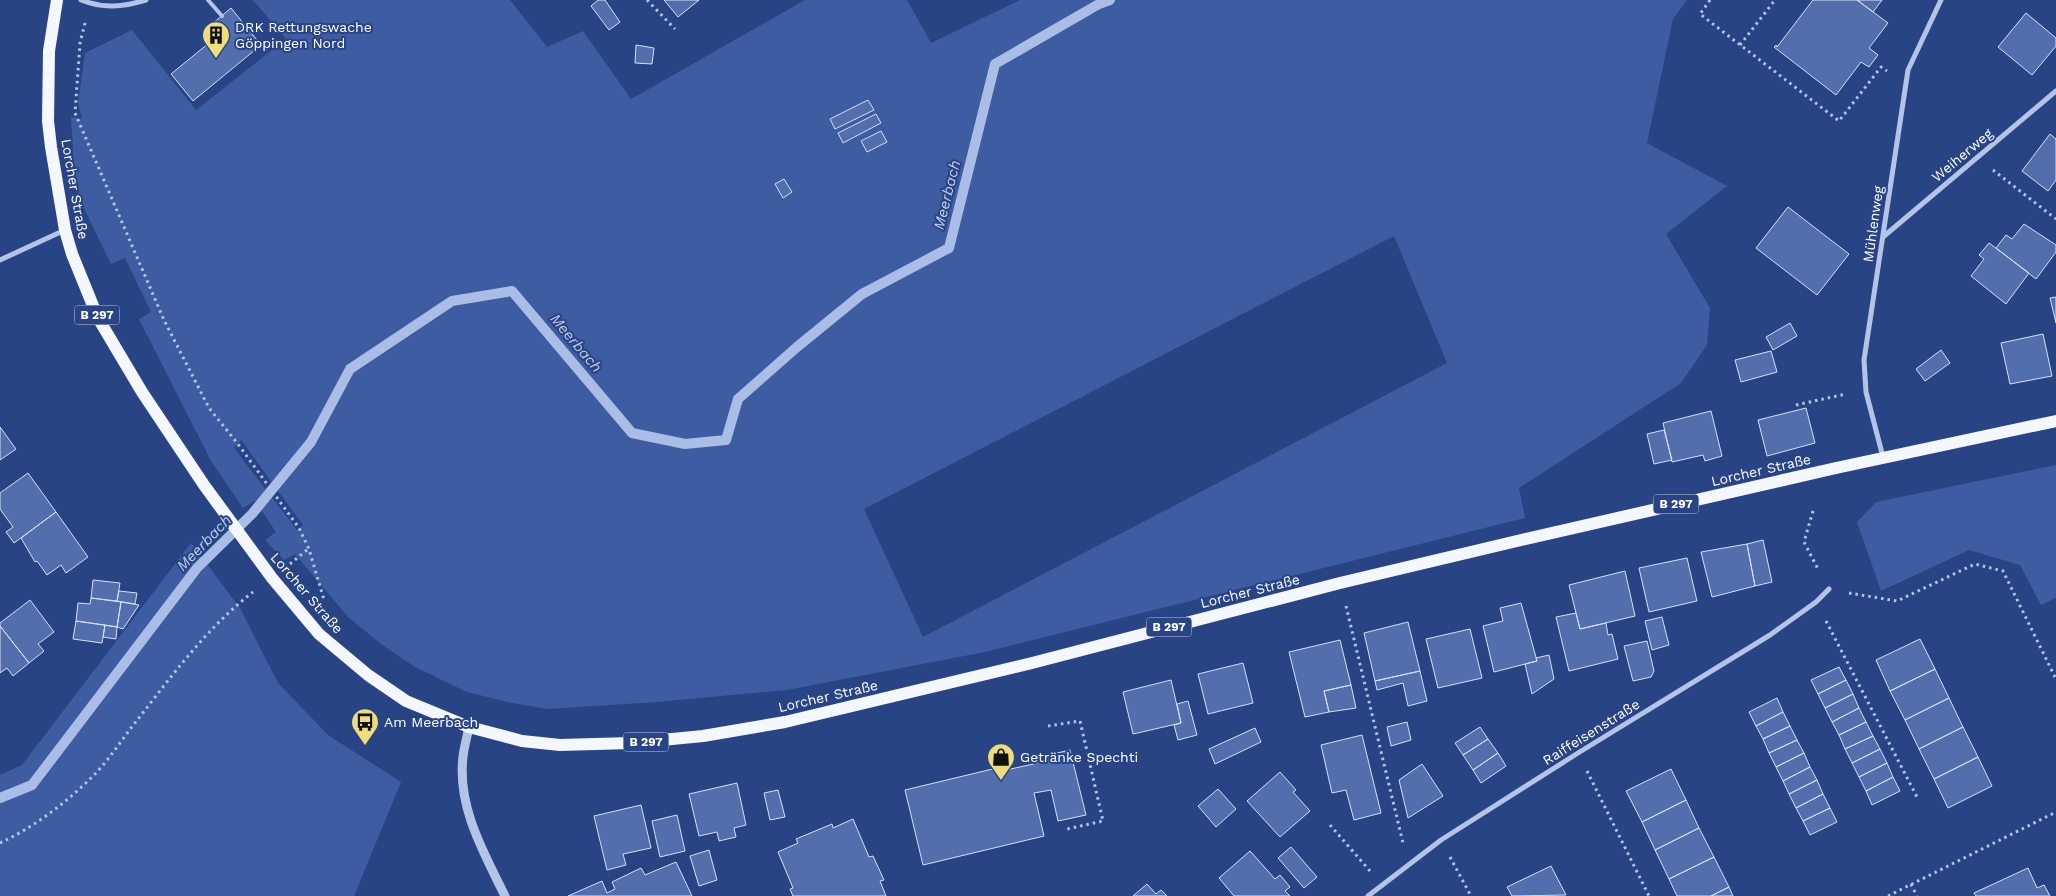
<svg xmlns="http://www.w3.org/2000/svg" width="2056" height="896" font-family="'Work Sans',sans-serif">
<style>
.green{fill:#3e5ca1;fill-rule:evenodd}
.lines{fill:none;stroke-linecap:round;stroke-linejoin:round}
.stream{stroke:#a9bde7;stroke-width:10}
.building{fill:#526eac;stroke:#d7e1f6}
.path{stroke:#b4c4e7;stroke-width:3;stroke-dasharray:2.5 4;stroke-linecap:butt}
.service{stroke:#b4c4e7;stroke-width:4}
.minor{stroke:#b4c4e7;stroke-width:5}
.tertiary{stroke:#b4c4e7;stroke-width:9}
.primary{stroke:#f5f7fe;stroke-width:12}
.labels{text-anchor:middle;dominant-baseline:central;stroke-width:4;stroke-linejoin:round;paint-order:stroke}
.shield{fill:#294485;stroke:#bfc7da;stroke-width:1}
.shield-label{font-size:12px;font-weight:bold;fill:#fff}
.poi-label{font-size:14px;fill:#fff;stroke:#294485;text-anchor:start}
.street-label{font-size:14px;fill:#fff;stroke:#294485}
.water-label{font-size:15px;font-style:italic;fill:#bfceef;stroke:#294485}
</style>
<rect width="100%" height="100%" fill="#294485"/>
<path class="green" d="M 253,0 L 510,0 L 547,47 L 583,31 L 631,99 L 805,0 L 907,0 L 931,43 L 1020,0 L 1687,0 L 1673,19 L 1647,143 L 1727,186 L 1666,234 L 1710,308 L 1707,345 L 1681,383 L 1519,488 L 1525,518 L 985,652 L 787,690 L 657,702 L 547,709 L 507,702 L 467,692 L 415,667 L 381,644 L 348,617 L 295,554 L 284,560 L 265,540 L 276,532 L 255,501 L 243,508 L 211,461 L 139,319 L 151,312 L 125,258 L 111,264 L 80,200 L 74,170 L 71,117 L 82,119 L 78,103 L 85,53 L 132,30 L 196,110 L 286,39 ZM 1394,236 L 1447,363 L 923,637 L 864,509 ZM 241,440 L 303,525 L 297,530 L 234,448 Z
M 2056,465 L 2056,598 L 2041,605 L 2020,565 L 1969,550 L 1881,591 L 1857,522 L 1876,502 Z
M 191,543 L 240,608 L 278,683 L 328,735 L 401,782 L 354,896 L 0,896 L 0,775 L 22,765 Z"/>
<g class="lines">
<path class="stream" d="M 0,798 L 32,785 L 197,568 L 252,514 L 311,442 L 350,369 L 452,301 L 512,291 L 632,433 L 685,444 L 726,440 L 738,399 L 797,347 L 862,294 L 949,248 L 995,64 L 1099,4 L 1110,0"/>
</g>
<path class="building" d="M 598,0 L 605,0 L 620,22 L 609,30 L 591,6 Z
M 664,0 L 699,0 L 678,17 Z
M 1813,0 L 1857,0 L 1888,23 L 1869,48 L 1878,55 L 1869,67 L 1861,62 L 1836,95 L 1774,47 L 1776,45 L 1777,47 Z
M 1857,0 L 1882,0 L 1873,12 Z
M 231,8 L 261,45 L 193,101 L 171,74 L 220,34 L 212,24 Z
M 2026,13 L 2056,38 L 2056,46 L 2032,75 L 1998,47 Z
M 636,45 L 654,48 L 652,64 L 635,63 Z
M 868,100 L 874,110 L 835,129 L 830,119 Z
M 876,114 L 881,123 L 843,143 L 838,133 Z
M 881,131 L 887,142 L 867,152 L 861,141 Z
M 2050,134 L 2056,139 L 2056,180 L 2048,191 L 2022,171 Z
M 784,179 L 792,192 L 783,198 L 775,184 Z
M 1788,207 L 1849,254 L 1817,295 L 1756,248 Z
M 2024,224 L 2056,245 L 2056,252 L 2036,279 L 1996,248 L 2006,235 L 2012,239 Z
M 1989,243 L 2029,273 L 2006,304 L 1971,276 L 1984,259 L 1979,255 Z
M 2056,297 L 2056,323 L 2050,298 Z
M 1790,323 L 1797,336 L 1773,350 L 1766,337 Z
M 2043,334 L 2052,376 L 2010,384 L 2001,343 Z
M 1941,350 L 1950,363 L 1925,381 L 1916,369 Z
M 1771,351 L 1777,372 L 1741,382 L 1735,360 Z
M 1806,408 L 1815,443 L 1767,456 L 1758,420 Z
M 1711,411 L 1722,456 L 1705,461 L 1703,455 L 1672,462 L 1663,423 Z
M 0,427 L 16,449 L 0,460 Z
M 1664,430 L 1672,460 L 1654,464 L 1647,434 Z
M 28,473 L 56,512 L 14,543 L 6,532 L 13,527 L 0,509 L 0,493 Z
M 56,512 L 88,557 L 66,573 L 61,565 L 47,575 L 37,561 L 35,562 L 21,538 Z
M 1763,540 L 1772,582 L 1755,586 L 1747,544 Z
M 1747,544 L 1755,586 L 1712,597 L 1701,552 Z
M 1687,558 L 1697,601 L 1649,612 L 1639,568 Z
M 1625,571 L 1635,616 L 1580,629 L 1569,585 Z
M 93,580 L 120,583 L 117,601 L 91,598 Z
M 119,591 L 137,593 L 135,604 L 117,601 Z
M 91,598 L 121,602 L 117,627 L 76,621 L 78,603 L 90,604 Z
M 30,600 L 54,632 L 38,644 L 44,651 L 29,663 L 0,626 L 0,623 Z
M 121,602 L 139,605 L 123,629 L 117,627 Z
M 1521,603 L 1537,661 L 1494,672 L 1483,626 L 1503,621 L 1500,608 Z
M 1576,613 L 1580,629 L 1606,623 L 1608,635 L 1612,634 L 1618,659 L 1569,671 L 1556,617 Z
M 1662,617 L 1669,645 L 1652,650 L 1645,621 Z
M 76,621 L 105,625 L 102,643 L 73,639 Z
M 1408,622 L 1420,671 L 1375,681 L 1364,633 Z
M 105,625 L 117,627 L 116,639 L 103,637 Z
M 0,626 L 29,663 L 13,676 L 7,668 L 0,673 Z
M 1470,629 L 1482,678 L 1438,688 L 1426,639 Z
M 1920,639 L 1935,669 L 1890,691 L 1876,660 Z
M 1340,640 L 1351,685 L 1324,691 L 1329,712 L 1305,717 L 1289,652 Z
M 1647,641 L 1654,671 L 1651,677 L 1633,681 L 1624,646 Z
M 1549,655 L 1554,679 L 1532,694 L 1525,664 L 1537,661 L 1536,658 Z
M 1243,663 L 1253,703 L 1208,714 L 1198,674 Z
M 1839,667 L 1846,680 L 1818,694 L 1811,680 Z
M 1935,669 L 1949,698 L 1905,720 L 1890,691 Z
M 1420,671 L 1427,701 L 1408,706 L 1403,683 L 1377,690 L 1375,681 Z
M 1171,680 L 1181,723 L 1133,734 L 1123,692 Z
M 1846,680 L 1853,694 L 1825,708 L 1818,694 Z
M 1351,685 L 1356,708 L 1329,712 L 1324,691 Z
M 1853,694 L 1859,708 L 1832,722 L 1825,708 Z
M 1777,698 L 1783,712 L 1756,726 L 1749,712 Z
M 1949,698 L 1963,727 L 1919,749 L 1905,720 Z
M 1188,701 L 1197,735 L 1178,740 L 1174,725 L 1181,723 L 1177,704 Z
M 1859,708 L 1866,722 L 1839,735 L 1832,722 Z
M 1783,712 L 1790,726 L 1763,739 L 1756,726 Z
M 1407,722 L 1411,740 L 1391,746 L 1387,727 Z
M 1866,722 L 1873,736 L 1845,749 L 1839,735 Z
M 1790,726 L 1797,740 L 1769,753 L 1763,739 Z
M 1480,727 L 1488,739 L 1463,755 L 1455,743 Z
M 1963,727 L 1978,757 L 1934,779 L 1919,749 Z
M 1255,728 L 1261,742 L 1215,764 L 1209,749 Z
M 1362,735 L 1381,813 L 1354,820 L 1346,790 L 1332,793 L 1321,745 Z
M 1873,736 L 1880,749 L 1852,763 L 1845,749 Z
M 1488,739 L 1498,753 L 1473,770 L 1463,755 Z
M 1797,740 L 1804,753 L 1776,767 L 1769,753 Z
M 1880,749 L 1887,763 L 1859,777 L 1852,763 Z
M 1070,750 L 1086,815 L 1058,821 L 1051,790 L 1034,793 L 1044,836 L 923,865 L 905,790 L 1005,766 L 1006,770 L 1038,763 L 1036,758 Z
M 1498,753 L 1506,766 L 1481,783 L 1473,770 Z
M 1804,753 L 1810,767 L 1783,781 L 1776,767 Z
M 1978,757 L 1992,786 L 1948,808 L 1934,779 Z
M 1887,763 L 1893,777 L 1866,791 L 1859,777 Z
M 1422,764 L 1443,796 L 1408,818 L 1399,780 Z
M 1810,767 L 1817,780 L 1789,794 L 1783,781 Z
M 1671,769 L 1686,800 L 1642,822 L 1626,791 Z
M 1280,772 L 1296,790 L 1293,792 L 1310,811 L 1280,837 L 1247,801 Z
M 1893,777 L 1900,791 L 1872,805 L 1866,791 Z
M 1817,780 L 1823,794 L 1796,808 L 1789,794 Z
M 737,783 L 746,825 L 734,828 L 736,837 L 719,841 L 717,832 L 699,836 L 689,794 Z
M 1218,789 L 1236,809 L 1216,827 L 1198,806 Z
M 778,790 L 785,817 L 770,820 L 764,793 Z
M 1823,794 L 1830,808 L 1803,821 L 1796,808 Z
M 1686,800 L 1699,828 L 1655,850 L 1642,822 Z
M 641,805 L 651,848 L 623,854 L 626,865 L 607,870 L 594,816 Z
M 1830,808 L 1837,822 L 1810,835 L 1803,821 Z
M 677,815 L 685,851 L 660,857 L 652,821 Z
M 853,819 L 869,857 L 873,856 L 884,880 L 880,881 L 886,896 L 793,896 L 790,889 L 793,888 L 778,852 L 798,843 L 796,839 L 832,824 L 833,828 Z
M 1699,828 L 1714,857 L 1669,879 L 1655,850 Z
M 1291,847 L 1317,877 L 1304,888 L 1278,858 Z
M 709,850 L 717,880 L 699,886 L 690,856 Z
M 1250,851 L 1275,879 L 1280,875 L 1290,887 L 1285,891 L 1290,896 L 1234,896 L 1219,878 Z
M 1714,857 L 1729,887 L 1711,896 L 1677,896 L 1669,879 Z
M 676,862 L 692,896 L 568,896 L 602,881 L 607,893 L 615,889 L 612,882 L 641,868 L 645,875 Z
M 1551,866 L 1566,895 L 1512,896 L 1507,887 Z
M 2028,868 L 2037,888 L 2044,885 L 2050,896 L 1976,896 L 1974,893 Z
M 1147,884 L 1156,894 L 1161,890 L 1167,896 L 1133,896 Z
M 1729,887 L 1733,896 L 1711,896 Z"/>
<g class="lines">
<path class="path" d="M 647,0 L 675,29
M 1710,0 L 1700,14 L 1839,121 L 1881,67 L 1887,71
M 85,23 L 80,43 L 75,113 L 164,320 L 209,408 L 238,444 L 299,528 L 309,549 L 324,600
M 1740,45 L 1775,0
M 1993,170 L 2056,219
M 1796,405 L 1846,394
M 1813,511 L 1804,542 L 1819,571
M 290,564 L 308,549
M 1849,593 L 1897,601 L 1975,564 L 2003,571 L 2056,679
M 1346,606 L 1403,843
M 1826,621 L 1917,797
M 1048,726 L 1080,721 L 1103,821 L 1067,829
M 1587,771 L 1649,896
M 1330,825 L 1370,871
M 0,843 C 34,827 66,803 93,776 C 107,762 119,744 131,728 C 168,681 205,629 253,592
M 1450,857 L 1471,896
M 1911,884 L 1917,896
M 1888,896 L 2056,812"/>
<path class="service" d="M 208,0 L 222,16"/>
<path class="minor" d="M 81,0 C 104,9 122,7 146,0
M 1883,237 L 2056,91
M 0,260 L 65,230
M 1883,457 L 1866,392 L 1864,360 L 1908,70 L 1941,0
M 1368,896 L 1441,840 L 1578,753 L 1770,635 L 1816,602 L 1829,589"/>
<path class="tertiary" d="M 469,727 C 467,737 464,747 463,757 C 457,807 484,853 505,896"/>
<path class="primary" d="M 57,0 L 49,51 L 48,121 L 51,147 L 65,230 L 72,254 L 98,318 L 142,392 L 204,485 L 272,578 L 319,634 L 368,675 L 406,701 L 469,727 L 522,741 L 560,745 L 631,743 L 703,736 L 785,722 L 1032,663 L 1340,583 L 1517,541 L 1836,468 L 2056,421"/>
</g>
<defs>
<g id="building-pin" transform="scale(1.4375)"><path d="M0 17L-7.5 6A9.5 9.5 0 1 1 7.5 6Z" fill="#eedd7b" stroke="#294485"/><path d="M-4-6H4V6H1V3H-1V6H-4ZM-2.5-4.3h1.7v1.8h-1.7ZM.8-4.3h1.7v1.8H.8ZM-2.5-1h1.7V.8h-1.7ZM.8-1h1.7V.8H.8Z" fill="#111"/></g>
<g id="bus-pin" transform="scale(1.4375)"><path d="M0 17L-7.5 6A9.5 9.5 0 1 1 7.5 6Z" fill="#eedd7b" stroke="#294485"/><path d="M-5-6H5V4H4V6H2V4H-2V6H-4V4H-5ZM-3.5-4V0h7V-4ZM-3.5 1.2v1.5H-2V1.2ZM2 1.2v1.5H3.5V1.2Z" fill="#111"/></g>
<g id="shop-pin" transform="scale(1.4375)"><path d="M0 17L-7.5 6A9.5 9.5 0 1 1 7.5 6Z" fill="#eedd7b" stroke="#294485"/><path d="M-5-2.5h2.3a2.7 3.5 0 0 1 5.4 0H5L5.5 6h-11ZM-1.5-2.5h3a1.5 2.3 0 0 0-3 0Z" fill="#111"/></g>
</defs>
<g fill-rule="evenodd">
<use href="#building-pin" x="216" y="35"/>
<use href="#bus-pin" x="365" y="722"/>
<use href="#shop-pin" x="1001" y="757"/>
</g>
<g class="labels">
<g class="shield">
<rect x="74.5" y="305.5" width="45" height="19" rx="4"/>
<rect x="1653.5" y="494.5" width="45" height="19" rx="4"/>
<rect x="1146.5" y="617.5" width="45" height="19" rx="4"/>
<rect x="623.5" y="732.5" width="45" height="19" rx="4"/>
</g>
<g class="shield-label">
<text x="97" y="315">B 297</text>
<text x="1676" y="504">B 297</text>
<text x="1169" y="627">B 297</text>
<text x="646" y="742">B 297</text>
</g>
<g class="poi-label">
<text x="235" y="27">DRK Rettungswache<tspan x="235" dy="16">Göppingen Nord</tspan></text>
<text x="384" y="722">Am Meerbach</text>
<text x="1020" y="757">Getränke Spechti</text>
</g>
<g class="street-label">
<text transform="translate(1962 155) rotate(-40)">Weiherweg</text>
<text transform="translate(75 189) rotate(80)">Lorcher Straße</text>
<text transform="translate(1873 224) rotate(-82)">Mühlenweg</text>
<text transform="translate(1761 470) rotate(-13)">Lorcher Straße</text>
<text transform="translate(1250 591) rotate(-14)">Lorcher Straße</text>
<text transform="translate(307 593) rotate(49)">Lorcher Straße</text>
<text transform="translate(828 696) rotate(-13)">Lorcher Straße</text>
<text transform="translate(1591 732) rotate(-32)">Raiffeisenstraße</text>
</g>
<g class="water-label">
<text transform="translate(947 195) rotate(-76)">Meerbach</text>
<text transform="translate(576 343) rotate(50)">Meerbach</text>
<text transform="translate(204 543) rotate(-46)">Meerbach</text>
</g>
</g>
</svg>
